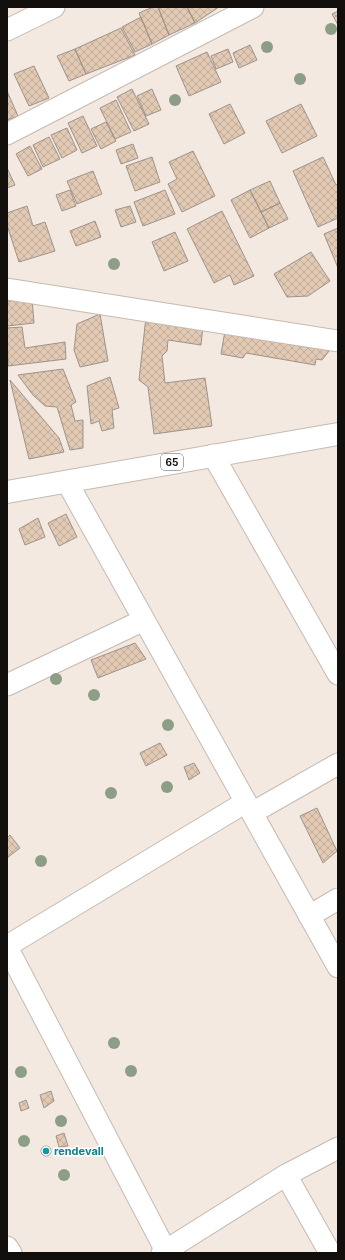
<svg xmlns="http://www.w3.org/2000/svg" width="345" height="1260" font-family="Inter,sans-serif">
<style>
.building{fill:url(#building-cross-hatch);stroke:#9d938a}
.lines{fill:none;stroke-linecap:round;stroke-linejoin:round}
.street-casing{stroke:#c4bab1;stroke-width:23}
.primary-casing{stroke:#c4bab1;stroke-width:24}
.street{stroke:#fff;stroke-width:21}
.primary{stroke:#fff;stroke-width:22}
.tree{fill:#8d9e87}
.culture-dot{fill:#0f9aa8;stroke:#fff;stroke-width:1.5}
.labels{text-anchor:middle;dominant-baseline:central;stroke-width:3;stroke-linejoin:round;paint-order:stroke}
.shield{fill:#fff;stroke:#595654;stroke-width:1}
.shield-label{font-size:10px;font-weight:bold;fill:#120e0b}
.culture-label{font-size:11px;font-weight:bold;fill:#0d838f;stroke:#fff;text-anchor:start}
</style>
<defs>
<pattern id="building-cross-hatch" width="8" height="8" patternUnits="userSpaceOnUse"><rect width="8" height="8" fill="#e2c9b3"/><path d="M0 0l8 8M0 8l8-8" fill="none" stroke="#c1ab99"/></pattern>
</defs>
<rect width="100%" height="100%" fill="#f4e9e0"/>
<path class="building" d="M 153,7 L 158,7 L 169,35 L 152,44 L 139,13 Z
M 158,7 L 187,7 L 195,23 L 169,35 Z
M 187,7 L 219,7 L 195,23 Z
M 338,11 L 338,25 L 332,14 Z
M 141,17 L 152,44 L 135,52 L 122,27 Z
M 121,28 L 135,55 L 86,74 L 75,49 Z
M 250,45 L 257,60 L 239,68 L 233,53 Z
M 75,49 L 86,74 L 69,81 L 57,56 Z
M 228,49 L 233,62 L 216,69 L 211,56 Z
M 207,52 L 221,82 L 189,96 L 176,66 Z
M 34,66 L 49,98 L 29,106 L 14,74 Z
M 132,89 L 149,124 L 134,131 L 117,97 Z
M 152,89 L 161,110 L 146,116 L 137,96 Z
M 7,91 L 18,116 L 7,120 Z
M 116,100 L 131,132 L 115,139 L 100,108 Z
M 230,104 L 245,133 L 224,144 L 209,114 Z
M 301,104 L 317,136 L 282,153 L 266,121 Z
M 83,116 L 97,146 L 82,153 L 68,123 Z
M 106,122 L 116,141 L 101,149 L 91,129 Z
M 67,128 L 77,150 L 62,158 L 51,135 Z
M 49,137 L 60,159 L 43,167 L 33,145 Z
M 133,144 L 138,158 L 121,164 L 116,150 Z
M 30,146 L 42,169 L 28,176 L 16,154 Z
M 193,151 L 215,196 L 182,212 L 168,184 L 177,179 L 169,162 Z
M 152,157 L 160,182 L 135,191 L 126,166 Z
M 323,157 L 336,185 L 338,184 L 338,218 L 318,227 L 293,171 Z
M 7,168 L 15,185 L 7,188 Z
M 93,171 L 102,194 L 77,204 L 67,181 Z
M 270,181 L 280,203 L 261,212 L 250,190 Z
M 70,190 L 76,206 L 62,211 L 56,195 Z
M 165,190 L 175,214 L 143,226 L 134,202 Z
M 250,190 L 269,228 L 250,238 L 231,200 Z
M 280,203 L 288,219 L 269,228 L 261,212 Z
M 27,206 L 33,226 L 45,222 L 55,251 L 19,262 L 7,225 L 7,213 Z
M 130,206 L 136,222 L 121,227 L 115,210 Z
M 222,211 L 254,276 L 234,285 L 230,275 L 214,283 L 187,229 Z
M 95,221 L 101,237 L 76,246 L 70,231 Z
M 338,228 L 338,268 L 324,234 Z
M 175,232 L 188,261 L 164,271 L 152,242 Z
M 311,252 L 330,281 L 308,296 L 287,297 L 274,274 Z
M 32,299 L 34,323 L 7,326 L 7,301 Z
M 100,314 L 108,361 L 80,367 L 74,350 L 77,324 Z
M 146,317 L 203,325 L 201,345 L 168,340 L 167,351 L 162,356 L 165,383 L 205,378 L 212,426 L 154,434 L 148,387 L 139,380 Z
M 226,325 L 318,343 L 329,351 L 322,360 L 316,359 L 315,365 L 246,353 L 243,358 L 221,354 Z
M 22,327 L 25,348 L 65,342 L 66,359 L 8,366 L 7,328 Z
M 63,369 L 76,402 L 71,405 L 75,421 L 83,420 L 83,448 L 70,450 L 57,407 L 45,406 L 33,395 L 18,375 Z
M 110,377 L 119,408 L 112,410 L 114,428 L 102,431 L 99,421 L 91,424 L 87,386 Z
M 10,380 L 59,438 L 64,452 L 29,459 Z
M 66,514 L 77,537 L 59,546 L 48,523 Z
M 38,518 L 45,537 L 25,545 L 19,529 Z
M 135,643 L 146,659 L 98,678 L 91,660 Z
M 160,743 L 167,755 L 146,766 L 140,753 Z
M 194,763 L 200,773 L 189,780 L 184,767 Z
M 317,808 L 337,851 L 323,863 L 300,816 Z
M 10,835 L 20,848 L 7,858 L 7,838 Z
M 51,1091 L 54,1101 L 44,1108 L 40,1095 Z
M 26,1100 L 29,1108 L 21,1111 L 19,1103 Z
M 64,1133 L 68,1146 L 59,1147 L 56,1136 Z
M41 1151a5 5 0 1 1 10 0a5 5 0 1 1-10 0Z"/>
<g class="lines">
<g class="street-casing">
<path id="street" d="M 7,30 L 54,7
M 7,134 L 253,7
M 7,289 L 338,341
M 213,455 L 338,674
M 67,482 L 338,967
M 7,685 L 144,620
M 252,813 L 338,764
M 309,916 L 338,899
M 7,946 L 246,802
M 7,947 L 167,1253
M 286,1175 L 330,1253
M 7,1247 L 11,1253
M 162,1253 L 286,1175 L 338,1148"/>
</g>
<g class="primary-casing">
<path id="primary" d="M 7,492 L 338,434"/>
</g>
<use href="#street" class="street"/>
<use href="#primary" class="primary"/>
</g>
<g class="tree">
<circle cx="331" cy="29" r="6"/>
<circle cx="267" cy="47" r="6"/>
<circle cx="300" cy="79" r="6"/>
<circle cx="175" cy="100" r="6"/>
<circle cx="114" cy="264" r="6"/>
<circle cx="56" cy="679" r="6"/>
<circle cx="94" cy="695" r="6"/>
<circle cx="168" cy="725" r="6"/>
<circle cx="167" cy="787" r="6"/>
<circle cx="111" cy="793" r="6"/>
<circle cx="41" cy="861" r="6"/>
<circle cx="114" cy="1043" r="6"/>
<circle cx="131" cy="1071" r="6"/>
<circle cx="21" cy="1072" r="6"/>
<circle cx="61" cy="1121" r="6"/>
<circle cx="24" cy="1141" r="6"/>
<circle cx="64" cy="1175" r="6"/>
</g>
<circle class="culture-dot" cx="46" cy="1151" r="4"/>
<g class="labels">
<rect class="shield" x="161" y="454" width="22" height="16" rx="3"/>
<g class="shield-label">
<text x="172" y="462">65</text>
</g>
<g class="culture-label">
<text x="54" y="1151">rendevall</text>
</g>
</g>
<rect width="345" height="1260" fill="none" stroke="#120e0b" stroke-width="16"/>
</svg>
